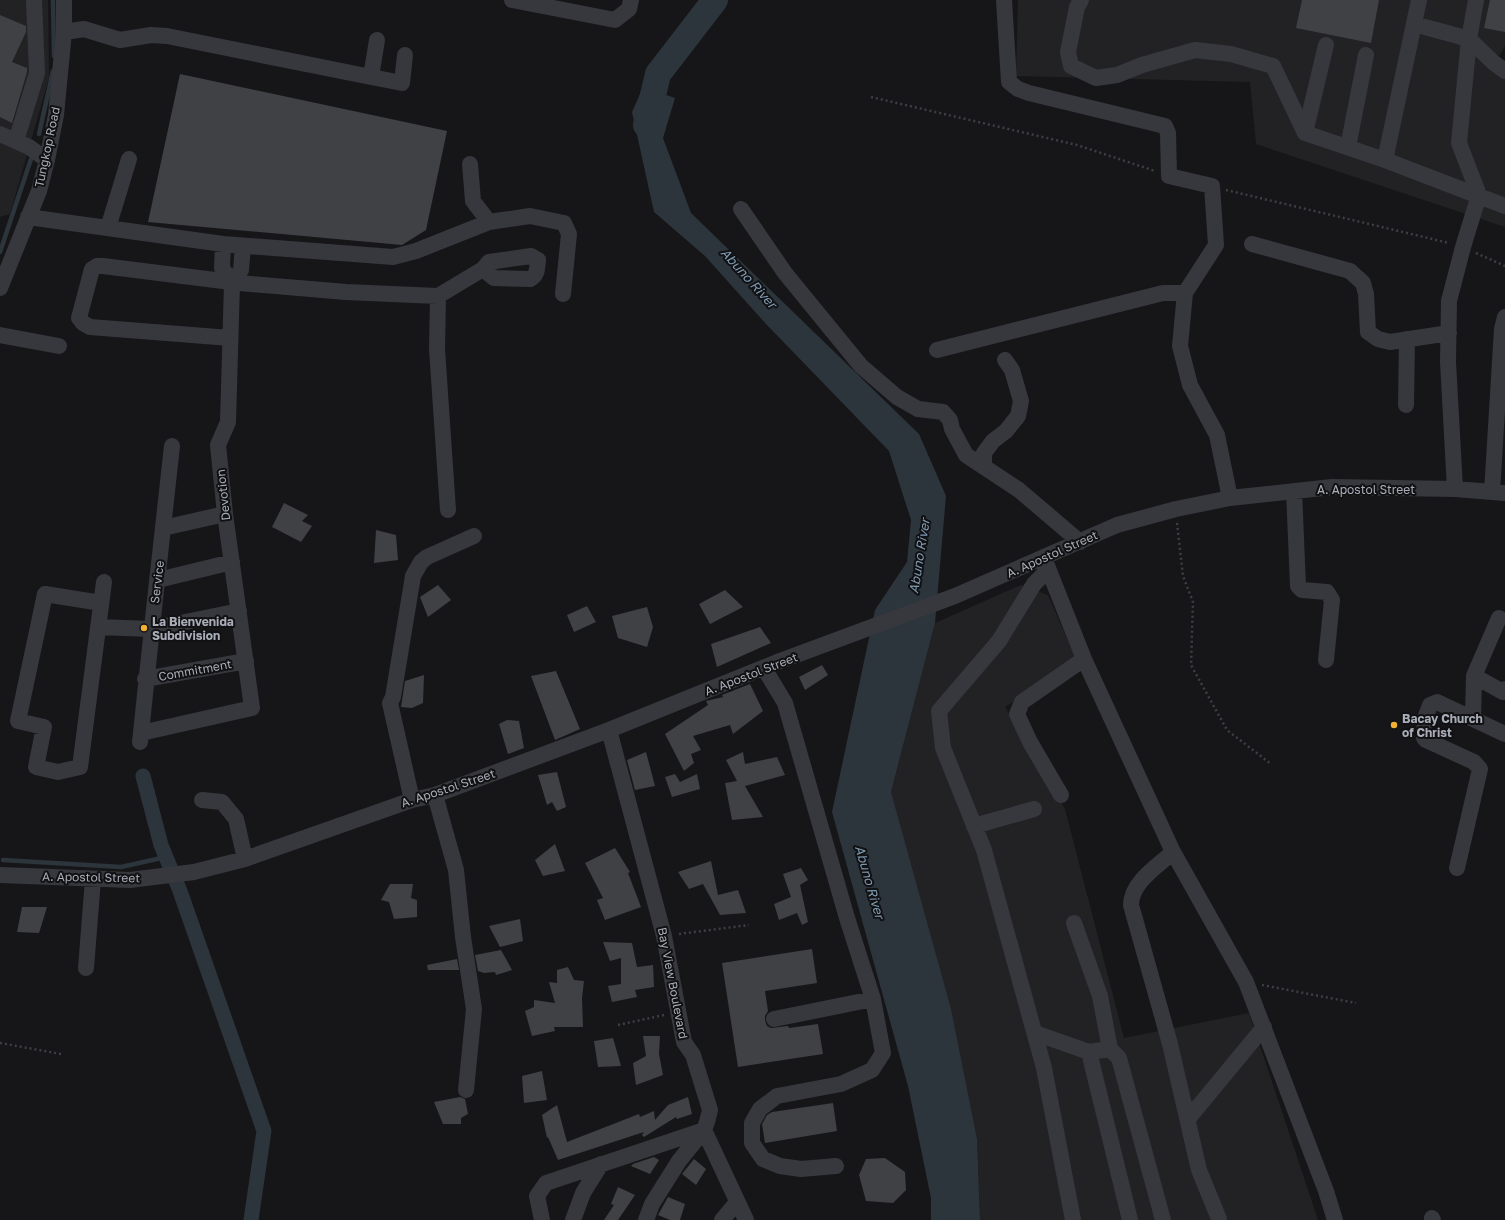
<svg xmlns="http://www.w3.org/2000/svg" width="1505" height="1220" font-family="'Golos Text',sans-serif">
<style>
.built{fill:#222225}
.water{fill:#2c353c}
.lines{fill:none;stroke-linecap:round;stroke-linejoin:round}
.stream{stroke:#2c353c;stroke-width:4.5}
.canal{stroke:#2c353c;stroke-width:15}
.river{stroke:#2c353c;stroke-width:26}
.building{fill:#404145}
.path{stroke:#3d3f44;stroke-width:2.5;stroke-dasharray:2 3;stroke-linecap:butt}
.minor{stroke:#37383d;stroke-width:16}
.poi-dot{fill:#f2b134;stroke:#111113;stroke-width:1.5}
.labels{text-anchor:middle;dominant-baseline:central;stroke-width:4;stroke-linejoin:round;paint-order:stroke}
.street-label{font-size:12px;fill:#a8adb8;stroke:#111113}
.poi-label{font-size:12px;font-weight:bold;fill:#a8adb8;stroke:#111113;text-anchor:start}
.water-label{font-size:13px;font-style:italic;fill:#7f9bb3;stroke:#111113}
</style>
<rect width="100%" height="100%" fill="#161618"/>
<path class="built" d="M 0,0 L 48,0 L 49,78 L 10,214 L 0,217 Z
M 1018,0 L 1505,0 L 1505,46 L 1498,58 L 1505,63 L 1505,227 L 1256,144 L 1250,82 L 1016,76 Z
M 1021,585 L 1048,595 L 1076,659 L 1005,707 L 1065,809 L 1124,1038 L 1249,1013 L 1318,1220 L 980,1220 L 977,1139 L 891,792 L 935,623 Z"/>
<path class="water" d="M 643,87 L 675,98 L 663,138 L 691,213 L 919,434 L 946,496 L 935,623 L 891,792 L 951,1009 L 977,1139 L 980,1220 L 931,1220 L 931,1198 L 908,1086 L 832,812 L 875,610 L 907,562 L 911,520 L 889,451 L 767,325 L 705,256 L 654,212 L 632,112 Z"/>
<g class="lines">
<path class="stream" d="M 53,0 L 54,56
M 39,134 L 53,71
M 0,252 L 31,159
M 3,860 L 121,867 L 166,857"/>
<path class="canal" d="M 143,776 L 161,845 L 180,891 L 264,1131 L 251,1220"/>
<path class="river" d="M 646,125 L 658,74 L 715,0"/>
</g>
<path class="building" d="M 1302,0 L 1379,0 L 1371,43 L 1296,28 Z
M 1490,0 L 1505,0 L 1505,32 L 1484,28 Z
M 0,15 L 26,26 L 26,32 L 12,62 L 27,68 L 27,72 L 12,123 L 0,117 Z
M 180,74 L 447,131 L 426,230 L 402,245 L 148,222 Z
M 284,503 L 308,515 L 302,521 L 312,526 L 301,542 L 272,527 Z
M 376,530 L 396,535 L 398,560 L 374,563 Z
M 438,585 L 451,600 L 428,617 L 420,597 Z
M 725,590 L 743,607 L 710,624 L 699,604 Z
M 587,606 L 596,622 L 574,632 L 567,615 Z
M 647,607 L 653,627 L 647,647 L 618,638 L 612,616 Z
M 760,627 L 771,643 L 717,667 L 711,644 Z
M 822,665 L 828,675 L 805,690 L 799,677 Z
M 556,671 L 580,729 L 555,740 L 531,676 Z
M 424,675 L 423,703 L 412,708 L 401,707 L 405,681 Z
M 750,684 L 763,711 L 733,734 L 730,725 L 693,736 L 701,750 L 691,754 L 694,763 L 684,771 L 665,734 L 708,705 L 706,701 L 723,697 L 722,695 Z
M 507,720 L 519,721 L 524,748 L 508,754 L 499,724 Z
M 646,752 L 655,786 L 635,790 L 627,760 Z
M 743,752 L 745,764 L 777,757 L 785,775 L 745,786 L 763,817 L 732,820 L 725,783 L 737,781 L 726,760 Z
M 557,772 L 566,807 L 557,811 L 552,802 L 547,805 L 538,775 Z
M 675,774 L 680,782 L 697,774 L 700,789 L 672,797 L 665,777 Z
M 555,844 L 565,871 L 543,876 L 535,860 Z
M 615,848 L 630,872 L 628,873 L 641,907 L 605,920 L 597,900 L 603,898 L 585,863 Z
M 711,861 L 718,895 L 738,890 L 746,913 L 720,915 L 703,884 L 689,889 L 678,872 Z
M 801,868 L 808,880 L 800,885 L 808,922 L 802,925 L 797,913 L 779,920 L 774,904 L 791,897 L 783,874 Z
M 390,884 L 413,884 L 411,898 L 417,900 L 417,917 L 394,919 L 389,902 L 381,900 Z
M 22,907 L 47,907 L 39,933 L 17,932 Z
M 520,919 L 523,941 L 500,947 L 489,926 Z
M 603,942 L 632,943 L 637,967 L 653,965 L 654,987 L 635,990 L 637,997 L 612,1002 L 608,986 L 621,984 L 621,958 L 610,961 Z
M 812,949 L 817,983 L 765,991 L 768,1011 L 765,1016 L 765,1020 L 767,1026 L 771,1028 L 788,1026 L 789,1028 L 818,1024 L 823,1054 L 738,1067 L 722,963 Z
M 501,950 L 512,970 L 496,975 L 495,972 L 484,973 L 478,971 L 475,955 Z
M 457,959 L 459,970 L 428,970 L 427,965 Z
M 568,967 L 574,980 L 584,981 L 582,998 L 583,1027 L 554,1027 L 555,1031 L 532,1036 L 525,1011 L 534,1007 L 534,1000 L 555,1003 L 549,982 L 557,983 L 557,970 Z
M 643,1036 L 660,1036 L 659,1054 L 663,1075 L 636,1085 L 633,1063 L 646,1056 Z
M 613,1038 L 621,1066 L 598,1067 L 594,1041 Z
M 542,1071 L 547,1100 L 524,1103 L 522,1076 Z
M 460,1097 L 465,1099 L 468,1114 L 461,1118 L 461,1124 L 443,1124 L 434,1102 Z
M 688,1097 L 692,1114 L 677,1119 L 676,1117 L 644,1137 L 642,1135 L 644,1132 L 558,1160 L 548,1137 L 547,1138 L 542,1115 L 557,1105 L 567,1142 L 639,1114 L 640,1117 L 654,1111 L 655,1120 L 668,1105 Z
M 833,1103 L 837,1131 L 765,1143 L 762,1124 L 767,1115 L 772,1112 Z
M 654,1157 L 659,1160 L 650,1174 L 631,1166 L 633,1164 Z
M 885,1158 L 905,1172 L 906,1190 L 893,1203 L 866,1201 L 859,1175 L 866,1159 Z
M 694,1159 L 706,1169 L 696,1185 L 682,1174 Z
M 618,1187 L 635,1195 L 618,1220 L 604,1220 L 614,1205 L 611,1204 Z
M 668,1197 L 685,1204 L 680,1220 L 670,1220 L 658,1215 Z"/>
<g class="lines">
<path class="path" d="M 871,97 L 1077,145 L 1155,171
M 1226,190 L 1449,243
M 1476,253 L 1505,266
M 1177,523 L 1183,576 L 1193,602 L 1191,665 L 1227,730 L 1271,764
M 679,934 L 749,925
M 1262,985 L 1356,1003
M 618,1025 L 664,1015
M 0,1043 L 61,1054"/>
<path class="minor" d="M 512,0 L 615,20 L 629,9 L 631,0
M 1004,0 L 1009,82 L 1018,89 L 1029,93 L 1165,126 L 1168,133 L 1169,176 L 1212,186 L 1216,245 L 1185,293 L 1180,346 L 1190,385 L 1217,435 L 1230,498
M 1081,0 L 1077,7 L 1068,52 L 1071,66 L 1096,78 L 1117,75 L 1142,65 L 1195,50 L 1231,54 L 1273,66 L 1305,133 L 1385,160
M 1419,0 L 1385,160 L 1505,206
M 1414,24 L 1469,39 L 1494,63 L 1505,71
M 64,32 L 84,29 L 120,40 L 151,35 L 167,36 L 371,77 L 377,40
M 371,77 L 402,83 L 405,55
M 1305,133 L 1326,45
M 0,134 L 29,147 L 47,160
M 16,141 L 37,73 L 34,0
M 1348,147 L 1366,55
M 470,164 L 473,201 L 489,222
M 741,209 L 785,273 L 861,366 L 897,397 L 918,409 L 943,412 L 950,420 L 952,429 L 966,455 L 1019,490 L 1080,542
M 28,217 L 223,244 L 393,257 L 416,251 L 489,222 L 530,216 L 564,223 L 569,234 L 563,294
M 108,228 L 129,159
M 223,244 L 222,268 L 232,283 L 241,270 L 243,246
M 1252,244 L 1350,271 L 1363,283 L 1366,294 L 1368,332 L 1378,339 L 1390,342 L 1449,333
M 0,288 L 39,191 L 47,160 L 56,115 L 64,32 L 64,0
M 438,296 L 437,349 L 448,510
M 0,335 L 59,346
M 230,338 L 90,327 L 83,323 L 79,318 L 92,269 L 97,266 L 103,266 L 239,283 L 346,292 L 438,296 L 483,269 L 489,262 L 531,256 L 538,260 C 537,268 538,275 530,279 L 494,278 L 483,269
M 937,350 L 1163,293 L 1185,293
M 1406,405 L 1407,339
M 984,466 L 984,453 L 993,441 L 1006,431 L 1018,416 L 1021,401 L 1012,370 L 1005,360
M 1455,489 L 1448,362 L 1449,301 L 1463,247 L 1479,195 L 1459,143 L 1469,39 L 1476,0
M 1294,491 L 1298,586 L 1302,590 L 1327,592 L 1332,600 L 1326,660
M 1492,492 L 1502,329 L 1505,317
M 163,528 L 225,514
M 1044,558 L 1084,659 L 1173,852 L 1246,982 L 1326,1191 L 1335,1220
M 1048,570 L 1034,584 L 999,641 L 939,711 L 943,748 L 984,850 L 1044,1068 L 1073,1220
M 158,580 L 232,562
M 101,603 L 45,594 L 18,721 L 44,727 L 36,767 L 58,772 L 80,767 C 88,705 96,644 104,582
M 98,627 L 151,629 L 239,611
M 764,668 L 785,703 L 847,918 L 873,999 L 883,1053 L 872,1070 L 841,1084 L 777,1096 L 760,1109 L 752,1123 L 752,1143 L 763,1159 L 780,1166 L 801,1169 L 836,1166
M 1474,676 L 1503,692 L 1505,689
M 145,679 L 246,661
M 1473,719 L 1474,676 L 1499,618
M 609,730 L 664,936 L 684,1042 L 693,1055 L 710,1110 L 707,1122 L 704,1130 L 679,1161 L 652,1204 L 646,1220
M 141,733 L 252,708 L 225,514 L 218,445 L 228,422 L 232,283
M 140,742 C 150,643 161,545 172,446
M 435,795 L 456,870 L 463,937 L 474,1009 L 466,1090
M 1061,795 L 1030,742 L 1017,714 L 1022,702 L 1084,659
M 202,800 L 222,802 L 236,819 L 245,859
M 412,800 L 390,703 L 393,697 L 413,576 L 421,562 L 427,557 L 474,536
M 974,826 L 1034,809
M 1173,852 C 1158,866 1131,882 1131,905 L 1170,1044 L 1199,1170 L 1219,1219
M 1457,868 L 1480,769 L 1474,762 L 1426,740 L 1424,738 L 1425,718 L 1430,705 L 1437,702 L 1505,734
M 0,875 L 130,880 L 194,872 L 245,859 L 412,800 L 435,795 L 609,730 L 780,661 L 955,596 L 1117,525 L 1176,509 L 1230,498 L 1332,487 L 1455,489 L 1505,493
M 1074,923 L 1100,996 L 1110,1049
M 86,968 L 93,879
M 774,1019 L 873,999
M 1035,1033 L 1089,1052 L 1130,1220
M 1089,1052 L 1110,1049 L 1119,1058 L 1163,1220
M 1188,1119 L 1264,1027
M 704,1130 L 746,1220
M 1432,1218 L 1433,1220
M 542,1220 L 537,1196 L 546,1183 L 704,1130
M 573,1220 L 583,1193 L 601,1164
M 722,1220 L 737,1202"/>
</g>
<g class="poi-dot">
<circle cx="144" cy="628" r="4"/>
<circle cx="1394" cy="725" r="4"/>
</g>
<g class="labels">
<g class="street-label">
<text transform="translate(47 147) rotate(-78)">Tungkop Road</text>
<text x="1366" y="489">A. Apostol Street</text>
<text transform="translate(223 495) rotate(-96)">Devotion</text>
<text transform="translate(1052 554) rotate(-24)">A. Apostol Street</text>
<text transform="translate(157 582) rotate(-83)">Service</text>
<text transform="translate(195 670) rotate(-10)">Commitment</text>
<text transform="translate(751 674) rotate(-21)">A. Apostol Street</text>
<text transform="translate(448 788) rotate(-18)">A. Apostol Street</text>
<text transform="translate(91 877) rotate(1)">A. Apostol Street</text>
<text transform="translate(673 983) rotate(79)">Bay View Boulevard</text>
</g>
<g class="poi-label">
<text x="152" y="621">La Bienvenida<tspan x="152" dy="14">Subdivision</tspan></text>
<text x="1402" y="718">Bacay Church<tspan x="1402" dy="14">of Christ</tspan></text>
</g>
<g class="water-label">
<text transform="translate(749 278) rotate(48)">Abuno River</text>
<text transform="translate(919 556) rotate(-81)">Abuno River</text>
<text transform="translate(870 882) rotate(74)">Abuno River</text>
</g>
</g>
</svg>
